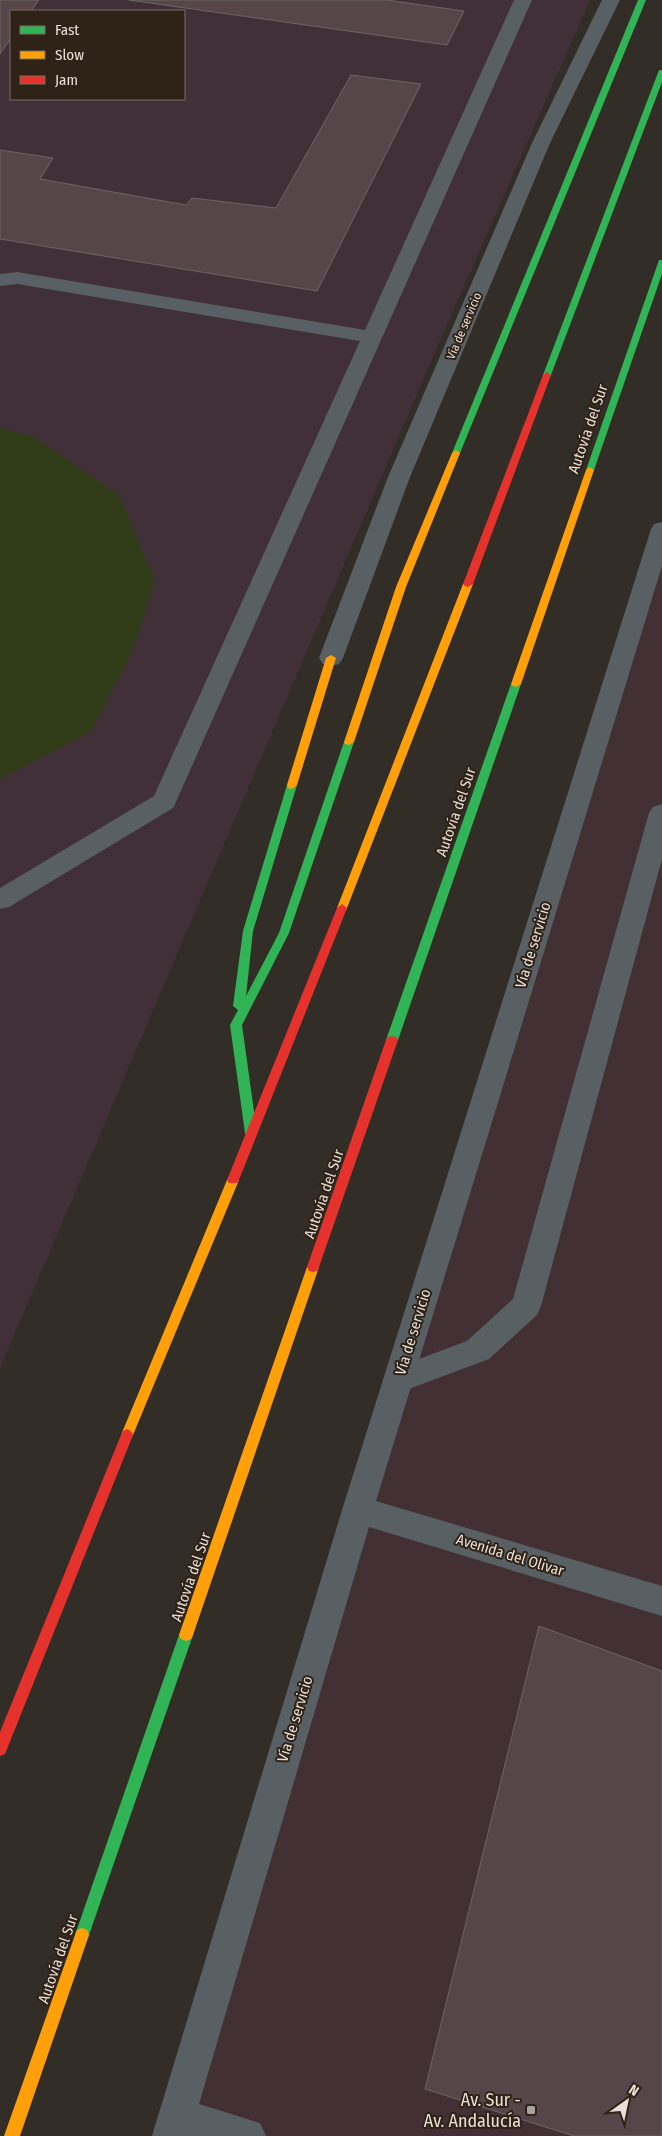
<svg xmlns="http://www.w3.org/2000/svg" width="662" height="2136" font-family="'Fira Sans Condensed',sans-serif">
<style>
.industrial{fill:#423034}
.education{fill:#413037;fill-rule:evenodd}
.green{fill:#313d18}
.building{fill:#564649;stroke:#6d6665}
.lines{fill:none;stroke-linecap:round;stroke-linejoin:round}
.lane{fill:#586064;fill-rule:evenodd}
.street{fill:#586064;fill-rule:evenodd}
.fast{fill:#30b455;fill-rule:evenodd}
.slow{fill:#ff9f0a;fill-rule:evenodd}
.jam{fill:#e5322d;fill-rule:evenodd}
.poi-dot{fill:#a9a19a;stroke:#2f2217;stroke-width:2}
.labels{text-anchor:middle;dominant-baseline:central;stroke-width:4;stroke-linejoin:round;paint-order:stroke}
.far-street-label{font-size:12px;fill:#e8dfd8;stroke:#2f2217}
.street-label{font-size:15px;fill:#e8dfd8;stroke:#2f2217}
.near-poi-label{font-size:18px;fill:#e8dfd8;stroke:#2f2217;text-anchor:end}
</style>
<rect width="100%" height="100%" fill="#332d27"/>
<path class="industrial" d="M 662,529 L 662,2136 L 163,2136 Z"/>
<path class="education" d="M 0,0 L 590,0 L 422,382 L 0,1368 ZM 11,11 L 184,11 L 184,99 L 11,99 Z"/>
<path class="green" d="M 0,428 L 34,437 L 119,495 L 155,581 L 133,650 L 91,732 L 0,779 Z"/>
<path class="building" d="M 0,0 L 39,0 L 31,11 L 11,11 L 11,38 L 0,54 Z
M 129,0 L 387,0 L 464,11 L 447,45 Z
M 351,75 L 421,84 L 317,291 L 0,239 L 0,150 L 53,158 L 40,179 L 186,205 L 192,198 L 276,208 Z
M 539,1626 L 662,1671 L 662,2136 L 574,2136 L 425,2089 Z"/>
<g class="lines">
<path class="lane" d="M 662,804 L 662,859 L 541,1306 L 537,1315 L 489,1359 L 398,1393 L 387,1389 L 383,1380 L 387,1371 L 467,1341 L 513,1299 L 649,813 L 653,807 Z"/>
<path class="street" d="M 514,0 L 532,0 L 176,802 L 173,808 L 9,907 L 0,909 L 0,888 L 154,796 L 360,341 L 17,284 L 0,286 L 0,274 L 17,272 L 365,330 Z
M 602,0 L 620,0 L 550,143 L 410,477 L 343,658 L 339,664 L 331,666 L 323,664 L 319,658 L 388,477 L 532,143 Z
M 662,522 L 662,566 L 376,1501 L 662,1586 L 662,1616 L 369,1527 L 199,2104 L 260,2123 L 266,2136 L 152,2136 L 342,1510 L 651,529 L 654,524 Z"/>
<path class="fast" d="M 638,0 L 646,0 L 460,453 L 459,455 L 453,455 L 452,453 Z
M 659,70 L 662,70 L 662,82 L 551,375 L 550,377 L 544,377 L 543,375 Z
M 659,260 L 662,260 L 662,274 L 594,470 L 593,472 L 587,472 L 586,470 Z
M 516,681 L 521,684 L 398,1040 L 396,1043 L 388,1043 L 386,1040 L 511,684 Z
M 349,739 L 354,742 L 289,933 L 242,1025 L 257,1133 L 255,1136 L 247,1136 L 245,1133 L 230,1025 L 238,1010 L 233,1006 L 243,931 L 287,785 L 292,781 L 296,782 L 297,785 L 253,931 L 246,996 L 279,933 L 344,742 Z
M 186,1629 L 191,1631 L 193,1635 L 89,1935 L 87,1940 L 82,1942 L 77,1940 L 75,1935 L 179,1635 L 181,1631 Z"/>
<path class="slow" d="M 456,450 L 460,453 L 406,587 L 354,742 L 349,745 L 345,744 L 344,742 L 396,587 L 452,453 Z
M 590,467 L 594,470 L 521,684 L 516,687 L 513,686 L 511,684 L 586,470 Z
M 468,581 L 473,584 L 347,908 L 346,911 L 338,911 L 337,908 L 463,584 Z
M 331,655 L 336,658 L 297,785 L 292,789 L 288,788 L 287,785 L 326,658 Z
M 233,1175 L 237,1177 L 239,1180 L 133,1435 L 131,1439 L 127,1441 L 123,1439 L 121,1435 L 227,1180 L 229,1177 Z
M 313,1262 L 317,1263 L 319,1267 L 193,1635 L 191,1639 L 186,1641 L 181,1639 L 179,1635 L 307,1267 L 309,1263 Z
M 82,1928 L 87,1930 L 89,1935 L 20,2136 L 4,2136 L 75,1935 L 77,1930 Z"/>
<path class="jam" d="M 547,372 L 551,375 L 473,584 L 468,587 L 465,586 L 463,584 L 543,375 Z
M 342,904 L 347,908 L 239,1180 L 237,1183 L 229,1183 L 227,1180 L 337,908 Z
M 392,1036 L 396,1037 L 398,1040 L 319,1267 L 317,1271 L 313,1272 L 309,1271 L 307,1267 L 386,1040 L 388,1037 Z
M 127,1429 L 131,1431 L 133,1435 L 7,1749 L 5,1754 L 0,1756 L 0,1732 L 121,1435 L 123,1431 Z"/>
</g>
<rect class="poi-dot" x="526" y="2105" width="10" height="10" rx="2.5"/>
<g class="labels">
<g class="far-street-label">
<text transform="translate(464 326) rotate(-67)">Vía de servicio</text>
</g>
<g class="street-label">
<text transform="translate(588 429) rotate(-71)">Autovía del Sur</text>
<text transform="translate(456 812) rotate(-71)">Autovía del Sur</text>
<text transform="translate(533 945) rotate(-73)">Vía de servicio</text>
<text transform="translate(324 1194) rotate(-71)">Autovía del Sur</text>
<text transform="translate(413 1332) rotate(-73)">Vía de servicio</text>
<text transform="translate(510 1555) rotate(17)">Avenida del Olivar</text>
<text transform="translate(191 1577) rotate(-71)">Autovía del Sur</text>
<text transform="translate(295 1719) rotate(-73)">Vía de servicio</text>
<text transform="translate(58 1959) rotate(-71)">Autovía del Sur</text>
</g>
<g class="near-poi-label">
<text x="521" y="2100">Av. Sur -<tspan x="521" dy="21">Av. Andalucía</tspan></text>
</g>
</g>
<rect x="10" y="10" width="175" height="90" fill="#2f2217" stroke="#796e64"/>
<rect x="20" y="26" width="25" height="8" fill="#30b455" stroke="#796e64"/>
<text x="55" y="35" font-size="15" fill="#e8dfd8">Fast</text>
<rect x="20" y="51" width="25" height="8" fill="#ff9f0a" stroke="#796e64"/>
<text x="55" y="60" font-size="15" fill="#e8dfd8">Slow</text>
<rect x="20" y="76" width="25" height="8" fill="#e5322d" stroke="#796e64"/>
<text x="55" y="85" font-size="15" fill="#e8dfd8">Jam</text>
<g transform="translate(627 2101) rotate(33)" stroke="#2f2217" stroke-width="4" paint-order="stroke">
<path d="M0-4L9 19L0 12L-9 19Z" fill="#e8dfd8"/>
<text y="-8" font-size="14" font-weight="bold" text-anchor="middle" fill="#e8dfd8">N</text>
</g>
</svg>
